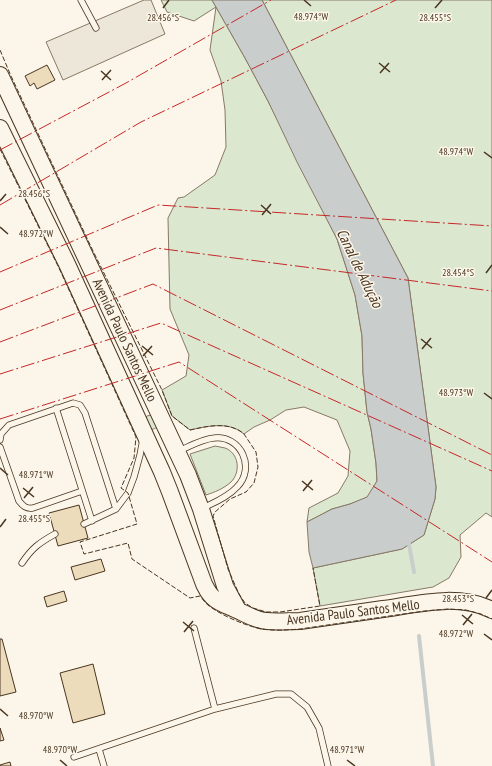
<svg xmlns="http://www.w3.org/2000/svg" width="492" height="766" font-family="'PT Sans Narrow',sans-serif">
<style>
.green{fill:#dce7d0;stroke:#887966}
.parking{fill:#ede7d9;stroke:#887966}
.water{fill:#c9cecd;stroke:#887966}
.lines{fill:none;stroke-linecap:round;stroke-linejoin:round}
.stream{stroke:#c9cecd;stroke-width:4}
.building{fill:#ecdcbc;stroke:#4a3520}
.lane-casing{stroke:#4a3520;stroke-width:7}
.secondary-casing{stroke:#4a3520;stroke-width:18}
.lane{stroke:#fbf6e9;stroke-width:5.5}
.secondary{stroke:#fbf6e9;stroke-width:16}
.fence{stroke:#4a3520;stroke-width:1;stroke-dasharray:5 2;stroke-linecap:butt}
.power{stroke:#c62828;stroke-width:1;stroke-dasharray:14 3 2 3;stroke-linecap:butt}
.ticks{fill:none;stroke:#4a3520;stroke-width:1.5}
.labels{text-anchor:middle;dominant-baseline:central;stroke-width:3;stroke-linejoin:round;paint-order:stroke}
.street-label{font-size:14px;fill:#4a3520;stroke:#fbf6e9}
.water-label{font-size:15px;font-style:italic;fill:#4a3520;stroke:#fbf6e9}
.ticks-label{font-size:10px;text-anchor:middle;fill:#4a3520;stroke:#fbf6e9;stroke-width:3;stroke-linejoin:round;paint-order:stroke}
</style>
<rect width="100%" height="100%" fill="#fbf6e9"/>
<path class="green" d="M 161,0 L 212,0 L 245,58 L 268,101 L 337,239 L 355,295 L 362,336 L 363,373 L 367,412 L 371,429 L 376,463 L 377,481 L 368,497 L 350,504 L 332,509 L 307,522 L 309,508 L 338,493 L 348,476 L 350,451 L 337,420 L 304,407 L 286,410 L 270,420 L 254,427 L 244,434 C 229,421 208,426 190,430 L 172,416 L 162,390 L 186,376 L 189,355 L 170,309 L 168,218 L 178,198 L 184,197 L 215,175 L 226,147 L 225,110 L 221,81 L 210,50 L 216,7 L 194,21 L 167,12 Z
M 262,0 L 492,0 L 492,517 L 486,513 L 460,535 L 461,557 L 449,578 L 433,587 L 320,606 L 313,568 L 402,549 L 424,535 L 435,499 L 436,487 L 408,278 Z
M 151,415 L 158,426 C 155,429 152,430 148,429 L 145,419 L 147,416 Z
M 215,446 C 218,447 222,447 225,448 C 239,453 241,472 231,482 C 223,489 215,492 206,495 L 190,454 Z"/>
<path class="parking" d="M 144,0 L 151,0 L 165,34 L 63,80 L 46,42 Z"/>
<path class="water" d="M 212,0 L 262,0 L 408,278 L 436,487 L 435,499 L 424,535 L 402,549 L 313,568 L 309,552 L 307,522 L 332,509 L 350,504 L 367,497 L 377,481 L 376,463 L 371,429 L 367,412 L 363,373 L 362,336 L 355,295 L 337,239 L 297,162 L 268,101 L 245,58 Z"/>
<g class="lines">
<path class="stream" d="M 408,539 L 414,572
M 419,636 L 433,766"/>
</g>
<path class="building" d="M 47,65 L 55,80 L 37,89 L 34,83 L 30,86 L 25,76 Z
M 79,505 L 88,538 L 58,546 L 49,513 Z
M 101,559 L 105,571 L 75,580 L 71,567 Z
M 64,591 L 67,601 L 47,607 L 44,597 Z
M 0,639 L 2,639 L 16,692 L 0,696 Z
M 93,664 L 105,714 L 73,723 L 60,673 Z
M 0,728 L 4,740 L 0,741 Z
M 10,762 L 11,766 L 0,766 L 0,765 Z"/>
<g class="lines">
<g class="lane-casing">
<path id="lane" d="M 81,0 L 96,28
M 56,408 L 92,521
M 0,440 L 1,434 L 9,425 L 73,403 L 80,405 L 85,413 L 116,509
M 0,447 L 19,501 C 23,506 26,509 33,508 L 82,491
M 179,451 C 190,446 202,439 214,438 C 241,435 256,468 237,487 C 228,497 215,502 203,508
M 84,524 L 116,509 L 128,493 L 134,477 L 140,455 L 143,439
M 22,563 C 32,548 39,543 55,534
M 194,628 L 215,709
M 99,749 L 104,766
M 74,757 L 215,709 L 276,694 L 291,694 L 307,707 L 319,728 L 328,766"/>
</g>
<g class="secondary-casing">
<path id="secondary" d="M 0,75 L 188,475 L 201,509 L 225,586 L 238,610
M 0,128 L 67,264 L 162,472 L 170,492 L 204,584 C 207,590 209,595 215,599 C 221,604 229,606 237,610 C 246,614 255,620 266,621 C 277,622 288,621 300,621 C 327,617 355,613 383,609 C 418,604 458,593 492,610"/>
</g>
<use href="#lane" class="lane"/>
<use href="#secondary" class="secondary"/>
<path class="fence" d="M 0,50 L 11,76 L 93,251 L 162,390 L 172,416 L 190,430 C 208,426 229,421 244,434 L 256,452 L 258,467 L 254,483 L 246,492 L 230,499 L 215,512 L 213,516 L 228,569 L 239,594 L 245,603 L 253,608 L 266,612 L 280,612 L 320,606 L 313,568
M 0,149 L 59,268 L 136,437 L 134,458 L 121,488 L 128,493 L 137,524 L 80,542 L 84,554 L 128,543 L 132,559 L 190,598 L 200,596 C 203,599 205,603 208,605 C 220,615 248,627 263,629 C 275,631 288,630 300,629 L 424,611 L 448,609 L 466,610 L 481,614 L 492,619"/>
<path class="power" d="M 0,150 L 126,83 L 271,0
M 0,205 L 141,122 L 396,0
M 0,272 L 158,205 L 492,226
M 0,310 L 156,248 L 492,291
M 0,342 L 153,284 L 492,455
M 0,374 L 161,323 L 492,471
M 0,419 L 179,362 L 492,562"/>
</g>
<path class="ticks" d="M 304,0 L 311,6M 163,8 L 169,0M 435,8 L 442,0M 379,63 L 390,72M 101,71 L 111,80M 380,73 L 389,63M 102,80 L 111,70M 484,152 L 492,158M 0,201 L 6,194M 261,205 L 271,214M 262,215 L 271,204M 0,227 L 8,234M 486,273 L 492,265M 421,339 L 432,348M 142,346 L 153,355M 422,349 L 431,338M 143,356 L 152,346M 484,393 L 492,399M 0,468 L 8,475M 302,481 L 313,490M 23,488 L 34,497M 303,491 L 312,480M 24,498 L 33,487M 0,527 L 6,519M 486,598 L 492,590M 462,615 L 473,624M 183,622 L 194,631M 463,625 L 472,614M 184,632 L 193,621M 484,634 L 492,640M 0,709 L 8,716M 60,760 L 67,766M 347,760 L 355,766"/>
<g class="labels">
<g class="street-label">
<text transform="translate(125 340) rotate(65)">Avenida Paulo Santos Mello</text>
<text transform="translate(353 612) rotate(-7)">Avenida Paulo Santos Mello</text>
</g>
<g class="water-label">
<text transform="translate(360 268) rotate(64)">Canal de Adução</text>
</g>
</g>
<g class="ticks-label">
<text x="311" y="20">48.974°W</text>
<text x="163" y="21">28.456°S</text>
<text x="435" y="21">28.455°S</text>
<text x="456" y="155">48.974°W</text>
<text x="34" y="197">28.456°S</text>
<text x="36" y="237">48.972°W</text>
<text x="458" y="276">28.454°S</text>
<text x="456" y="396">48.973°W</text>
<text x="36" y="478">48.971°W</text>
<text x="34" y="522">28.455°S</text>
<text x="458" y="602">28.453°S</text>
<text x="456" y="637">48.972°W</text>
<text x="36" y="719">48.970°W</text>
<text x="60" y="753">48.970°W</text>
<text x="347" y="753">48.971°W</text>
</g>
</svg>
